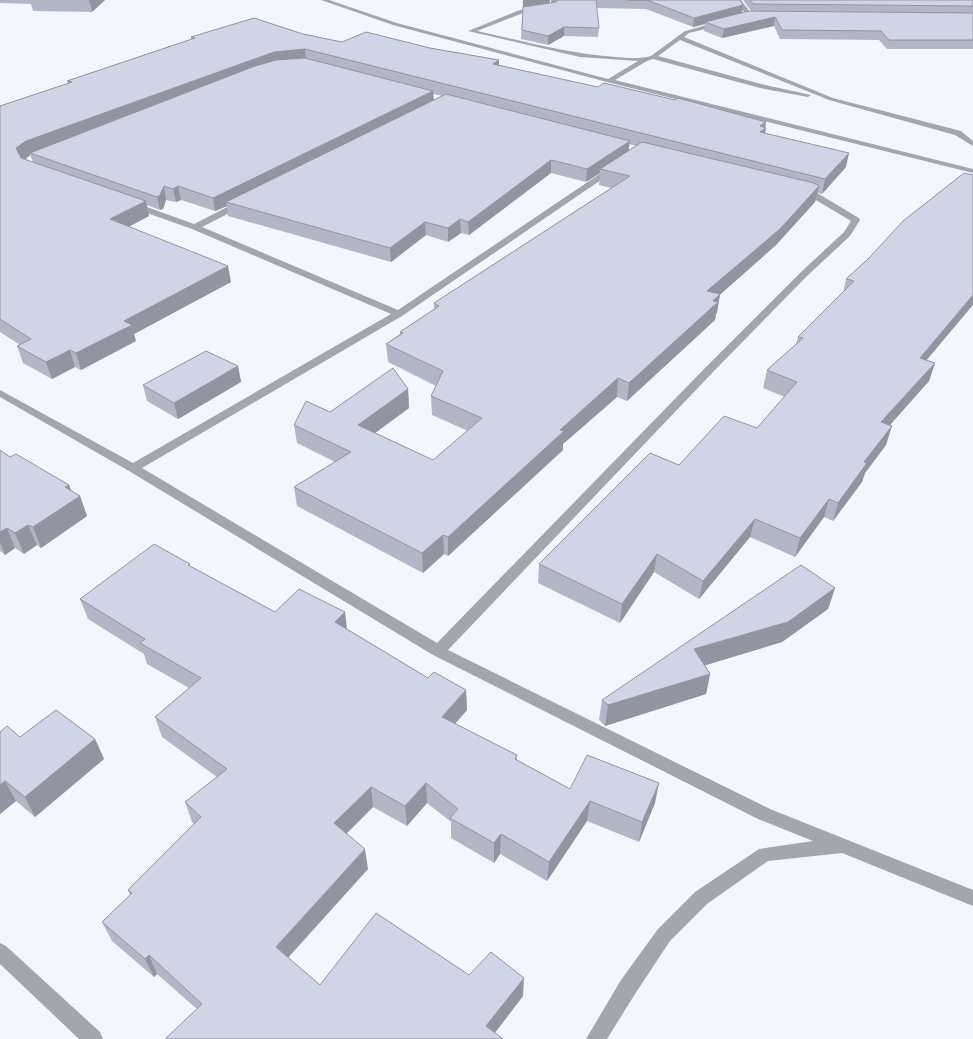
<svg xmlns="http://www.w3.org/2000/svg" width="973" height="1039" font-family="Arial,sans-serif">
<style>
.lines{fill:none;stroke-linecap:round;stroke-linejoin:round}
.minor{fill:#a4a5ad;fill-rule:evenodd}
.wall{fill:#b3b6c5;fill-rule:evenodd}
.shaded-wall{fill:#9294a0}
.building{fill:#d0d4e5;stroke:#9294a0}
</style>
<rect width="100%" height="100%" fill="#f5f6fd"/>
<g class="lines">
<path class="minor" d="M 321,0 L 329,0 L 397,23 L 608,79 L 638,61 L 580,57 L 468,31 L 520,10 L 551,6 L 551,0 L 557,0 L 558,6 L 555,9 L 523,13 L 477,31 C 523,41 569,54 616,57 C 627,58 640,59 651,56 L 685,31 L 743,15 L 744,12 L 735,0 L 741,0 L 750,12 L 748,17 L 743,20 L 689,33 L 684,37 L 833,98 L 961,131 L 973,141 L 973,146 L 955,135 L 829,100 L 680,40 L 658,56 L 761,84 L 811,95 L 808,97 L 760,88 L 653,59 L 647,61 L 615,80 L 973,169 L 973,173 L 607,82 L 393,25 Z
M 610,167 L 617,169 L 402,316 L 142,468 L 437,643 L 706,367 L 800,273 L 844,232 L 851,221 L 811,197 L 798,194 L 798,190 L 817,193 L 859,218 L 860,220 L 850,236 L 806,277 L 714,371 L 448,650 L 770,809 L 973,890 L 973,906 L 842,853 L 768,861 L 707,904 L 670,941 L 635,994 L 607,1039 L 586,1039 L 621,980 L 658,929 L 695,892 L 759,849 L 813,841 L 758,819 L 433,655 L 129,471 L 0,397 L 0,390 L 133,463 L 391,314 L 192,229 L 130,207 L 130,203 L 136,203 L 194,224 L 239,201 L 245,201 L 245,205 L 202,227 L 398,310 Z
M 0,943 L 6,946 L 100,1032 L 103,1039 L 79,1039 L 0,964 Z"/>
</g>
<path class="wall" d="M 0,0 L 105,0 L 92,12 L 33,11 L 31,4 L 0,3 Z
M 523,0 L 550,0 L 549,3 L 556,2 L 558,0 L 740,0 L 742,13 L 751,11 L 743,0 L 973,0 L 973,49 L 887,49 L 879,40 L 780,39 L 774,26 L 722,38 L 704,31 L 705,24 L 693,27 L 646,9 L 596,8 L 599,28 L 598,37 L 564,36 L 548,45 L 521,39 Z
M 303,34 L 342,42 L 430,48 L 499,60 L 499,65 L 765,127 L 765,133 L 846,167 L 822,194 L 817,193 L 815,202 L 776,245 L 720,294 L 717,312 L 716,314 L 715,320 L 627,401 L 617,397 L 563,444 L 563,450 L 448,556 L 444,554 L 423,573 L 297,506 L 294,487 L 335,462 L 297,443 L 294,425 L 330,412 L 408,389 L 409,408 L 375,433 L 433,460 L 468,431 L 432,415 L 431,396 L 436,386 L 388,362 L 386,344 L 400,334 L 400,332 L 434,309 L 434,303 L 611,188 L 599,185 L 600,173 L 586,182 L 551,173 L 469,235 L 461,233 L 448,242 L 426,235 L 391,262 L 228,216 L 227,206 L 215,211 L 181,200 L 176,202 L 166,200 L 163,209 L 160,210 L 147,205 L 149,216 L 129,227 L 231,282 L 134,334 L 136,341 L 81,370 L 75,367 L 52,379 L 23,363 L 17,346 L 20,345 L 0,332 L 0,106 L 68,84 L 67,81 L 191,39 L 191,37 ZM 433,94 L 438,95 L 442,96 L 434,100 ZM 629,144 L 636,146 L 629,150 ZM 30,155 L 33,162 L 25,160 Z
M 869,258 L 927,360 L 935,363 L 929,381 L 889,425 L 886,445 L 865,473 L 862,482 L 833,521 L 824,517 L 795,557 L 750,537 L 699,599 L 654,572 L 620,623 L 538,583 L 539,564 L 679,465 L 757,428 L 785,397 L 763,388 L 767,370 L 796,344 L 798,337 L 843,293 L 846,279 Z
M 238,366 L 241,382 L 178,419 L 147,401 L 143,385 Z
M 0,450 L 10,457 L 69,485 L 71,491 L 80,496 L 87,516 L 41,548 L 37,545 L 24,554 L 15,548 L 5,555 L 0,551 Z
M 190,566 L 275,612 L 345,612 L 347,629 L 428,678 L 466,690 L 467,710 L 455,724 L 517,755 L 517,760 L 570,789 L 655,803 L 639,842 L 587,821 L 547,881 L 500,854 L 494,863 L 451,838 L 451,822 L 427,803 L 407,826 L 373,807 L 347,833 L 368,869 L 288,958 L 320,985 L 469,975 L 523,996 L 495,1033 L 197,1009 L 157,974 L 154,977 L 112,941 L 102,922 L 130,895 L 128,890 L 194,824 L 192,822 L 185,802 L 217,777 L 162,737 L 155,717 L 189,688 L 147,664 L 144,654 L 88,619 L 80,599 Z
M 835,588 L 828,609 L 782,642 L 705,665 L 710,674 L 706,694 L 605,726 L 599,720 L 602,700 Z
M 0,732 L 20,737 L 95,739 L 104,759 L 35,817 L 16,801 L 0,814 Z"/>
<path class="shaded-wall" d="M 89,0 L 105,0 L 92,12 Z
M 523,0 L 550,0 L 549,4 L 523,8 Z
M 743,5 L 742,13 L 705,22 L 705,24 L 693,27 L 694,18 Z
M 775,17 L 774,26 L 722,38 L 724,29 Z
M 564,27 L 564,36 L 548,45 L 548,36 Z
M 305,49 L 306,61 L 30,153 L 30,155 L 21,163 L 16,148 L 26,141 L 274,52 Z
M 499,60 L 499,73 L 493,64 Z
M 433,91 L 434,103 L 226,202 L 227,206 L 215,211 L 213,198 Z
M 766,122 L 765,129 L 766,128 L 764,142 L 758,146 L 760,126 Z
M 630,141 L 628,154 L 600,169 L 600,173 L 586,182 L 587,169 Z
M 849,153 L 846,167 L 822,194 L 825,179 Z
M 551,160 L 551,173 L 469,235 L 468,222 Z
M 164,186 L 166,200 L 163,209 L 160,210 L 157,197 Z
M 178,186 L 181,200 L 176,202 L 173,189 Z
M 819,186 L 815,202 L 776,245 L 705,308 L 707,291 Z
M 146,201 L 149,216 L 114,234 L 110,219 Z
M 460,219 L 461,233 L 448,242 L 448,228 Z
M 425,222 L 426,235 L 391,262 L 390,248 Z
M 228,266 L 231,282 L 134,334 L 136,341 L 81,370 L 76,353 L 124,321 Z
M 720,294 L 717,312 L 716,314 L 715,320 L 627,401 L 629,383 Z
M 973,295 L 973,305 L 914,375 L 920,358 Z
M 70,350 L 75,367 L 52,379 L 46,362 Z
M 935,363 L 929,381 L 876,441 L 881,422 Z
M 238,366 L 241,382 L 178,419 L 174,403 Z
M 618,378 L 617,397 L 563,444 L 563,450 L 448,556 L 448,537 L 560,430 Z
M 408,389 L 409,408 L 360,444 L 358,425 Z
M 892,426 L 886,445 L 865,473 L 862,482 L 833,521 L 838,503 L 864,462 Z
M 69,485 L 75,500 L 80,496 L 87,516 L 41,548 L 33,527 L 65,487 Z
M 829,499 L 824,517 L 795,557 L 800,538 Z
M 755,519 L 750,537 L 699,599 L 703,581 Z
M 28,525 L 37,545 L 24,554 L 15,533 Z
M 7,528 L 15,548 L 5,555 L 0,542 L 0,532 Z
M 443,535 L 444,554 L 423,573 L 422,553 Z
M 657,554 L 654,572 L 620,623 L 622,604 Z
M 835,588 L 828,609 L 782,642 L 690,670 L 694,649 Z
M 345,612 L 347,633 L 335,622 Z
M 710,674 L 706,694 L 605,726 L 608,705 Z
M 466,690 L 467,710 L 443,737 L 442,717 Z
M 95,739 L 104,759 L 35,817 L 25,797 Z
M 5,781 L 16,801 L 0,814 L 0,785 Z
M 426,783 L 427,803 L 407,826 L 405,806 Z
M 659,783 L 655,803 L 639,842 L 642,822 Z
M 371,787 L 373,807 L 338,842 L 334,823 Z
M 590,801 L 587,821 L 547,881 L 549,862 Z
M 501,834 L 500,854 L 494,863 L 494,843 Z
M 365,849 L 368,869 L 281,965 L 276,947 Z
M 149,955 L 157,974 L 154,977 L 145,959 Z
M 524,978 L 523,996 L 490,1039 L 486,1026 Z"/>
<path class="building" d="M 558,0 L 596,0 L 599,28 L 564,27 L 548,36 L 522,30 L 523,7 L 556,2 Z
M 627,0 L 740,0 L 743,5 L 694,18 L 647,0 Z
M 750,0 L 973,0 L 973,6 L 753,4 Z
M 749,11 L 973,13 L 973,40 L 889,40 L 881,31 L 782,30 L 775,17 L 724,29 L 705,22 Z
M 254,18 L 303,34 L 342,42 L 366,32 L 430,48 L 499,60 L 493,64 L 598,87 L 604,83 L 675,100 L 678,98 L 766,122 L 760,126 L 766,128 L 760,132 L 849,153 L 825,179 L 305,49 L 274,52 L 26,141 L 16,148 L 21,158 L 146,201 L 110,219 L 228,266 L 124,321 L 132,325 L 76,353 L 70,350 L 46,362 L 17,346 L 31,339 L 0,319 L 0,106 L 72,82 L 67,81 L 195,38 L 191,37 Z
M 305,58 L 433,91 L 213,198 L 178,186 L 173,189 L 164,186 L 160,195 L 157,197 L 30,153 L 255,66 L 276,60 Z
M 446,94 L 630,141 L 587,169 L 551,160 L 468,222 L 460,219 L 448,228 L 425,222 L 390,248 L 226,202 Z
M 642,142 L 814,183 L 819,186 L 780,229 L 707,291 L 720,294 L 713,301 L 718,302 L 629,383 L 618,378 L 560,430 L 564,431 L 448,537 L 443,535 L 422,553 L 294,487 L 351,452 L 294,425 L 306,401 L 330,412 L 393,368 L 408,389 L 358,425 L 433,460 L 482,418 L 431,396 L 443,371 L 386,344 L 403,333 L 400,332 L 439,306 L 434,303 L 630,176 L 600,169 Z
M 964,173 L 973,175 L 973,295 L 920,358 L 935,363 L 881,422 L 892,426 L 864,462 L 867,463 L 838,503 L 829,499 L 800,538 L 755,519 L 703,581 L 657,554 L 622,604 L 539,564 L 650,453 L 679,465 L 724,416 L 757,428 L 797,382 L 767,370 L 803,338 L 798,337 L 854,281 L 846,279 L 869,258 L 903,221 Z
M 206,351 L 238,366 L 174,403 L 143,385 Z
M 0,450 L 10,457 L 16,454 L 69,485 L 65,487 L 80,496 L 33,527 L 28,525 L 15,533 L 7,528 L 0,532 Z
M 154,544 L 190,564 L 188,565 L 275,612 L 299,589 L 345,612 L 335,622 L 428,678 L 434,672 L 466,690 L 442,717 L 517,755 L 515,759 L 570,789 L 587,755 L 659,783 L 642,822 L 590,801 L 549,862 L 501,834 L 494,843 L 450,818 L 458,809 L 426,783 L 405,806 L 371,787 L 334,823 L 365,849 L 276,947 L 320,985 L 376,913 L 469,975 L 491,952 L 524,978 L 486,1026 L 503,1039 L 165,1039 L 202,1004 L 149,955 L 145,959 L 102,922 L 132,893 L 128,890 L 201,817 L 185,802 L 227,769 L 155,717 L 201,678 L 140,643 L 145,639 L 80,599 Z
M 801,565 L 835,588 L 788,622 L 694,649 L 710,674 L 608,705 L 602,700 Z
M 56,710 L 95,739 L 25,797 L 5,781 L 0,785 L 0,732 L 7,726 L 20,737 Z"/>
</svg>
